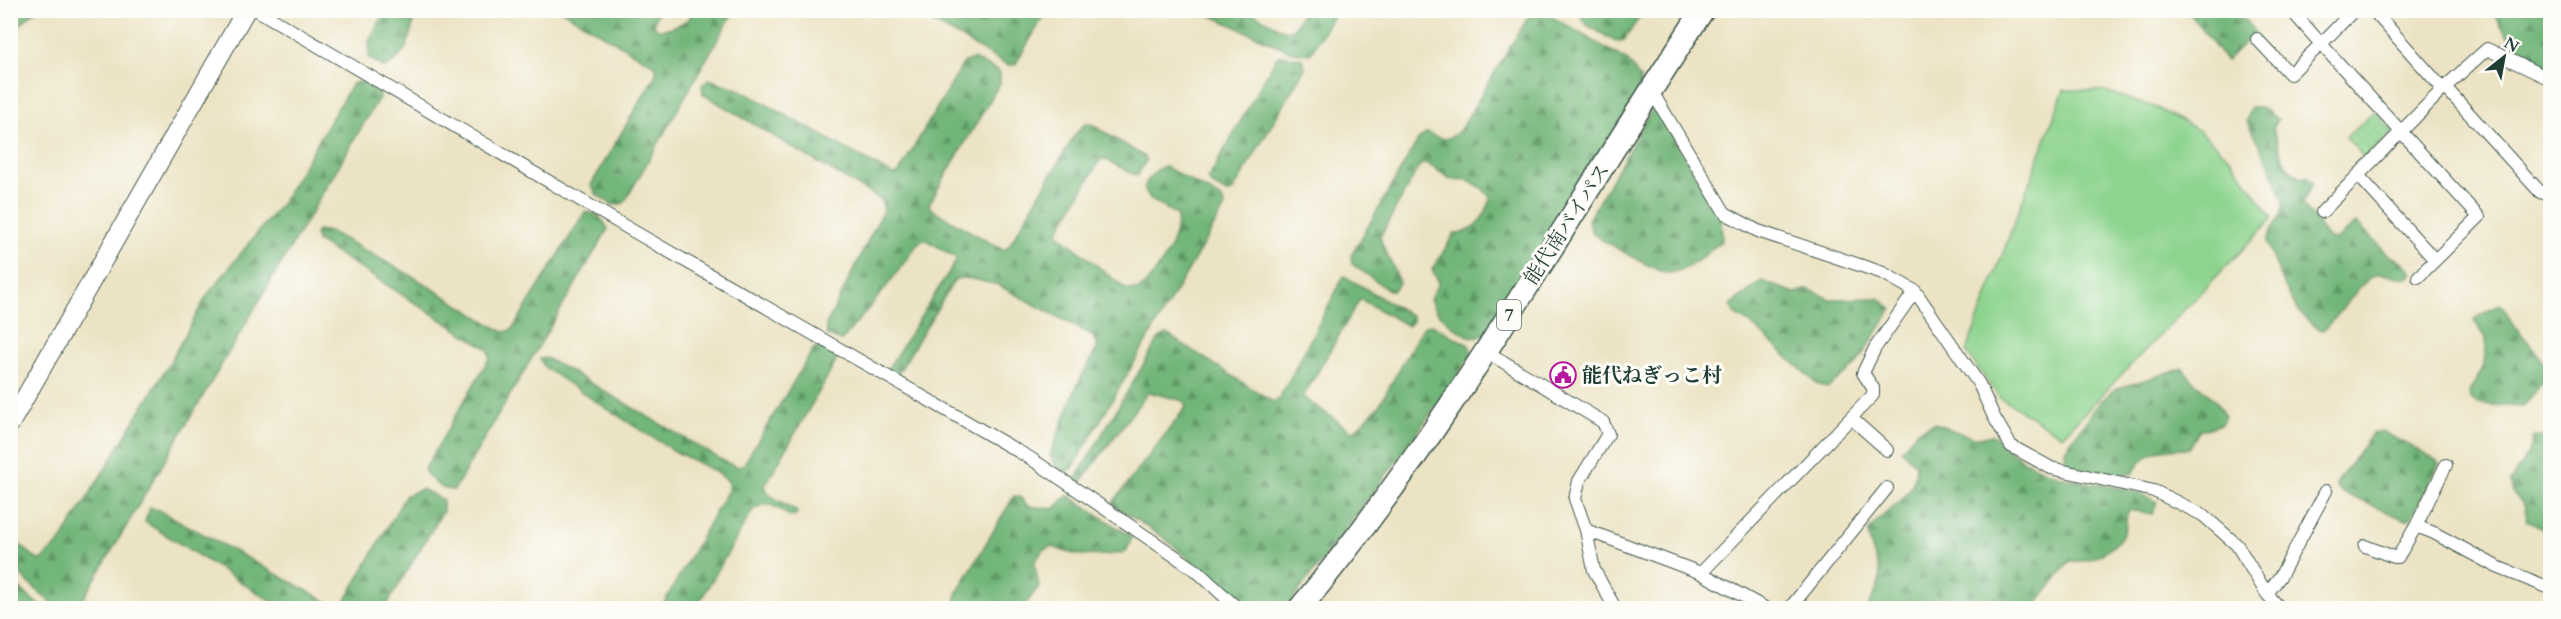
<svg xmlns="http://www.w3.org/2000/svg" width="2561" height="619" font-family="Cardo,'Noto Serif JP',serif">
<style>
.grass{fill:#8dd48e;stroke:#568861;stroke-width:1.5}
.forest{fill:url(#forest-firs);stroke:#487a56;stroke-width:1.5}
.park{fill:url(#park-dots);stroke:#568861;stroke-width:1.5}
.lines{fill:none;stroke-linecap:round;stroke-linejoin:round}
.street-casing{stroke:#3e564a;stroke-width:14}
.secondary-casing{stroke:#3e564a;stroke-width:20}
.highway-casing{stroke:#3e564a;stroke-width:25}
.street{stroke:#fff;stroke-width:12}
.secondary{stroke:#fff;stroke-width:18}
.highway{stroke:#fff;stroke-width:22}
.labels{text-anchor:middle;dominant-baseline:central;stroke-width:6;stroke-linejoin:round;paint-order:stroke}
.shield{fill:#fdfcf7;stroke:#62766e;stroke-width:1.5}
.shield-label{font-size:18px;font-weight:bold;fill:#1f3d34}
.street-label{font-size:20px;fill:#1f3d34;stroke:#fdfcf7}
.poi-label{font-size:20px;font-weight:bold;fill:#1f3d34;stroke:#fdfcf7;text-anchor:start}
</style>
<defs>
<pattern id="forest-firs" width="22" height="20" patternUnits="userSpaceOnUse" patternTransform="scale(1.5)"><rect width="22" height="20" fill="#72b679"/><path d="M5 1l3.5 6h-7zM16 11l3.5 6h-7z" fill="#5d9564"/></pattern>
<pattern id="park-dots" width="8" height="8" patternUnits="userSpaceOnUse" patternTransform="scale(1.5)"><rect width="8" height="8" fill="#8dd48e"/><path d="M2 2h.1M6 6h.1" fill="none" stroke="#73ad75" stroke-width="1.8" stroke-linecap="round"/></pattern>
</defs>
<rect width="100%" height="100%" fill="#fdfcf7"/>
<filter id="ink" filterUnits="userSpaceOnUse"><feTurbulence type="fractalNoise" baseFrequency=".0167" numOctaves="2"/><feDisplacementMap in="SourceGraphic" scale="12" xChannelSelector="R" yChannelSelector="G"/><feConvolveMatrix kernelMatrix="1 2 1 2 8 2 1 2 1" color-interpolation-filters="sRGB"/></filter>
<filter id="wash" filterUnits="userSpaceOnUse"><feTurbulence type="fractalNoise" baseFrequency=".008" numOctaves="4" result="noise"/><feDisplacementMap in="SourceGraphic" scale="24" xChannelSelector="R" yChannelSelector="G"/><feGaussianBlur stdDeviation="1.35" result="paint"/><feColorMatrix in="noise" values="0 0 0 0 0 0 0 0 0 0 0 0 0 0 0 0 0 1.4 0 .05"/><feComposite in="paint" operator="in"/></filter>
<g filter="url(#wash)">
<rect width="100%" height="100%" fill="#ece3c4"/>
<path class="grass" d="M 2064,90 L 2105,91 L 2157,108 L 2200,131 L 2229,157 L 2273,218 L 2062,436 L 1999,397 L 1966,352 Z"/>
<path class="forest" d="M 11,10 L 35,11 L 20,25 L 11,67 Z
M 386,11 L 415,11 C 411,37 410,53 385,68 L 369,58 L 369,41 Z
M 562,11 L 658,11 L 653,25 L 660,30 C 675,27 686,24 695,11 L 734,11 L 624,203 L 613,205 L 597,195 L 591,185 L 656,74 L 656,66 Z
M 914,11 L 954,11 L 974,21 L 984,11 L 1047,11 L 1015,65 L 1007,65 Z
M 1201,11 L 1249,11 L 1285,31 L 1293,29 L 1304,11 L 1336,11 L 1310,54 L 1292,52 Z
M 1532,11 L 1542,11 L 1628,61 L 1641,80 L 1642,87 L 1490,331 C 1485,334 1479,339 1472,337 C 1458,333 1434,313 1430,299 L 1439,282 L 1432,270 L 1454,234 C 1474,234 1485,217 1491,199 L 1482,188 L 1468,180 L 1451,179 L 1426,163 L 1420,165 L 1380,237 C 1384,253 1395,266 1399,283 L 1394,290 L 1389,290 L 1352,264 L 1351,256 L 1418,140 L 1427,133 C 1441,140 1448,142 1460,130 Z
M 1577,11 L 1577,10 L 1644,11 L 1624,40 L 1616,42 L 1587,25 Z
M 2188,11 L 2237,11 L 2255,32 L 2226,61 Z
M 2493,11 L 2550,11 L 2550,72 C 2525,59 2505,36 2493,11 Z
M 1282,55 L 1303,59 L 1305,68 L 1233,191 L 1228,194 L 1211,184 L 1208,179 L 1276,58 Z
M 973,59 L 1000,72 L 1000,83 L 929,204 L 931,209 L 1003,250 L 1009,246 L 1073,138 L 1084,124 L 1091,124 L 1145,157 L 1146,161 L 1137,176 L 1104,159 L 1100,160 L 1057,233 L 1126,289 L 1139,290 C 1159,271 1178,243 1177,215 L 1151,200 L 1144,189 L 1147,181 L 1159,168 L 1166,167 L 1221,198 L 1225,207 L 1072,469 L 1066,472 L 1056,467 L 1050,455 L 1077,385 L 1098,347 L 1092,335 L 996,284 C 981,282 969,276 955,279 L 897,375 L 887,370 L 956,261 L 955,257 L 925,239 L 919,242 L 884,290 L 841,341 L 827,335 L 826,325 L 884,209 L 881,200 L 703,94 L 702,85 L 709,79 L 739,89 L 893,175 L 898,174 L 964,62 Z
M 363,81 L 377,88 L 380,96 L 78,608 L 57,608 L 11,567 L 11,538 L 40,561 L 61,541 L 163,374 L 208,294 L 281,204 L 352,84 Z
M 2251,107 L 2263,108 L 2278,120 L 2273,128 C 2279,148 2284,178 2308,177 L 2313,183 L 2302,203 L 2327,237 L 2335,241 L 2356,223 C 2368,232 2375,242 2385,251 C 2394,260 2404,260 2412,272 L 2409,277 C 2398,279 2390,274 2380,274 C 2362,274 2340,319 2322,330 C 2292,318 2279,270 2267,243 C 2268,228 2284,218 2283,204 C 2282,185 2256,140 2247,121 Z
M 1652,110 L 1658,112 L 1721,217 L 1722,240 C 1708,253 1687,273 1667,273 C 1660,273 1598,239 1593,233 C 1591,230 1589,224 1588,220 Z
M 585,212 C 596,213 603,219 608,229 L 454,490 C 439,490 432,481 424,470 L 490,357 L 488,349 L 317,241 L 315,234 L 318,230 L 331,232 L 412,276 L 503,332 L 512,330 Z
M 1344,276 L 1412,316 L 1413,321 L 1408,326 L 1360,299 L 1303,397 L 1353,432 L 1378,407 L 1423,327 L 1431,324 L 1469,345 L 1472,354 L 1407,447 L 1286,608 L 1247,608 L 1163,537 L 1112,504 L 1186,407 L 1184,401 L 1148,392 L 1080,483 L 1075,480 L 1159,338 L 1167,334 L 1273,402 L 1279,399 Z
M 1762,281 L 1795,293 L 1808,289 L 1830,299 L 1879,298 L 1892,309 L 1856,365 L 1827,388 L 1817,384 L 1750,323 L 1735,315 L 1730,305 Z
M 2500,304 C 2507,309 2508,318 2514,325 C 2525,338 2535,350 2545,364 L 2542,383 L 2523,407 L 2478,404 L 2470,398 L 2469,392 L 2483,368 L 2486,349 L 2486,337 L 2474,321 L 2477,317 Z
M 821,347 L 838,358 L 836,362 L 765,486 L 769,495 L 794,509 L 797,512 L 796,515 L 791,517 C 775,507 769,498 752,511 L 696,608 L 661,608 L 728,490 L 728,481 C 712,467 690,460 671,449 C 628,423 587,396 545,368 L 540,359 L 546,358 L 570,371 L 725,462 L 738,467 L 744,464 L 814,348 Z
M 2183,368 L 2191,379 L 2215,400 L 2225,417 L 2221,424 L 2199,431 L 2189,448 C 2161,449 2149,447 2133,473 L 2126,475 L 2077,469 L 2066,463 L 2065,450 L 2100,402 L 2116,389 Z
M 1934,423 C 1955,429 1970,442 1992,435 C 2000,439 2002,445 2009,450 C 2023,462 2045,472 2063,477 C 2093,487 2129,484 2157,502 L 2153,514 L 2129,510 C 2125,517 2127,522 2125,529 C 2118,549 2090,564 2070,561 L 2034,608 L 1867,608 C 1891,568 1876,574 1868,533 C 1886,504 1916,503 1916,464 L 1901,450 L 1918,430 Z
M 2382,431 L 2436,460 L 2439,464 L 2411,518 L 2406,520 L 2343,493 L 2337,487 L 2336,484 L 2372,434 Z
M 2534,436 L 2541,437 L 2550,445 L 2550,510 L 2542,529 L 2528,521 L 2524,505 L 2513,493 L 2510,482 L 2531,448 Z
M 422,489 L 443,500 L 443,511 L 385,608 L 282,608 L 145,522 L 150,508 L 159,510 L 335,606 L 344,603 L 406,495 Z
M 1068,495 L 1132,537 L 1126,552 C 1101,557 1074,558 1052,546 L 1043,550 L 1034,563 L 1039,586 L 1023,608 L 953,608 L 958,591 L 1014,496 L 1021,498 L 1028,506 L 1054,509 Z
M 10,580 L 42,608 L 11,608 Z"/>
<path class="park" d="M 2375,111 L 2393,131 L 2364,158 L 2346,137 Z"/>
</g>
<g filter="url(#ink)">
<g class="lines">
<g class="street-casing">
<path id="street" d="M 257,10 L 633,231 L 1030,458 L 1197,571 L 1237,608
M 2291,10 L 2321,44 L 2354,10
M 2373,10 L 2443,89
M 2257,39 L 2290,74 L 2321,44 L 2479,217 L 2418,277
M 2445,87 L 2540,192 L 2547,194 L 2550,192
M 1651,90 L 1725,213 L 1758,231 L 1883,273 L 1915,291 L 1979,384 L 1994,417 L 2011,446 L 2051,468 L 2154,491 L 2203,515 L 2237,545 L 2267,594 L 2280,608
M 2358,175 L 2435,260
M 2322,212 L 2445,87 L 2487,49 L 2550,79
M 1487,352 L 1603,422 L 1608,434 L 1579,481 L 1575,499 L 1586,530 L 1594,570 L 1615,608
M 1851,418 L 1887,450
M 2446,465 L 2416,526 L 2434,533 L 2497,567 L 2550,588
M 1586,530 L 1701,573 L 1765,608
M 2365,546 L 2394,557 L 2398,557 L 2416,526
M 1701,573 L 1873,395 L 1873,388 L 1863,373 L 1875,348 L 1915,291
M 2267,594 L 2281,575 L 2326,491
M 1790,608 L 1887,488"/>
</g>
<g class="secondary-casing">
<path id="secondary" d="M 10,424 L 246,10"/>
</g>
<g class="highway-casing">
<path id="highway" d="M 1300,608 C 1454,423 1570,211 1703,10"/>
</g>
<use href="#street" class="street"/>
<use href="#secondary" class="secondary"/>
<use href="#highway" class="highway"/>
</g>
</g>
<defs>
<g id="civic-ring" transform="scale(1.35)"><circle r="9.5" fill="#fdfcf7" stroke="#b5179e" stroke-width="1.5"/><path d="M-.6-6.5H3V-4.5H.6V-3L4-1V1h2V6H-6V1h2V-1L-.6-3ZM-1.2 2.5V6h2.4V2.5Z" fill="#b5179e"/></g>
</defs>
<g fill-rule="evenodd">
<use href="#civic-ring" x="1563" y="375"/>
</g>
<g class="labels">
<rect class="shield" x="1497" y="300" width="24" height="30" rx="4.5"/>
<g class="shield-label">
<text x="1509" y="315">7</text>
</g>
<g class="street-label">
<text transform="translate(1567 224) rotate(-57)">能代南バイパス</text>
</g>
<g class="poi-label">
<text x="1582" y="375">能代ねぎっこ村</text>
</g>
</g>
<rect width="2561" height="619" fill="none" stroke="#fdfcf7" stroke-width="36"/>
<g transform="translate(2504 57) rotate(31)" stroke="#fdfcf7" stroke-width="4.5" paint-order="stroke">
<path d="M0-4.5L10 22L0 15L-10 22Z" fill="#1f3d34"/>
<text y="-9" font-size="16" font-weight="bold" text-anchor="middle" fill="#1f3d34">N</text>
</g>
</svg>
